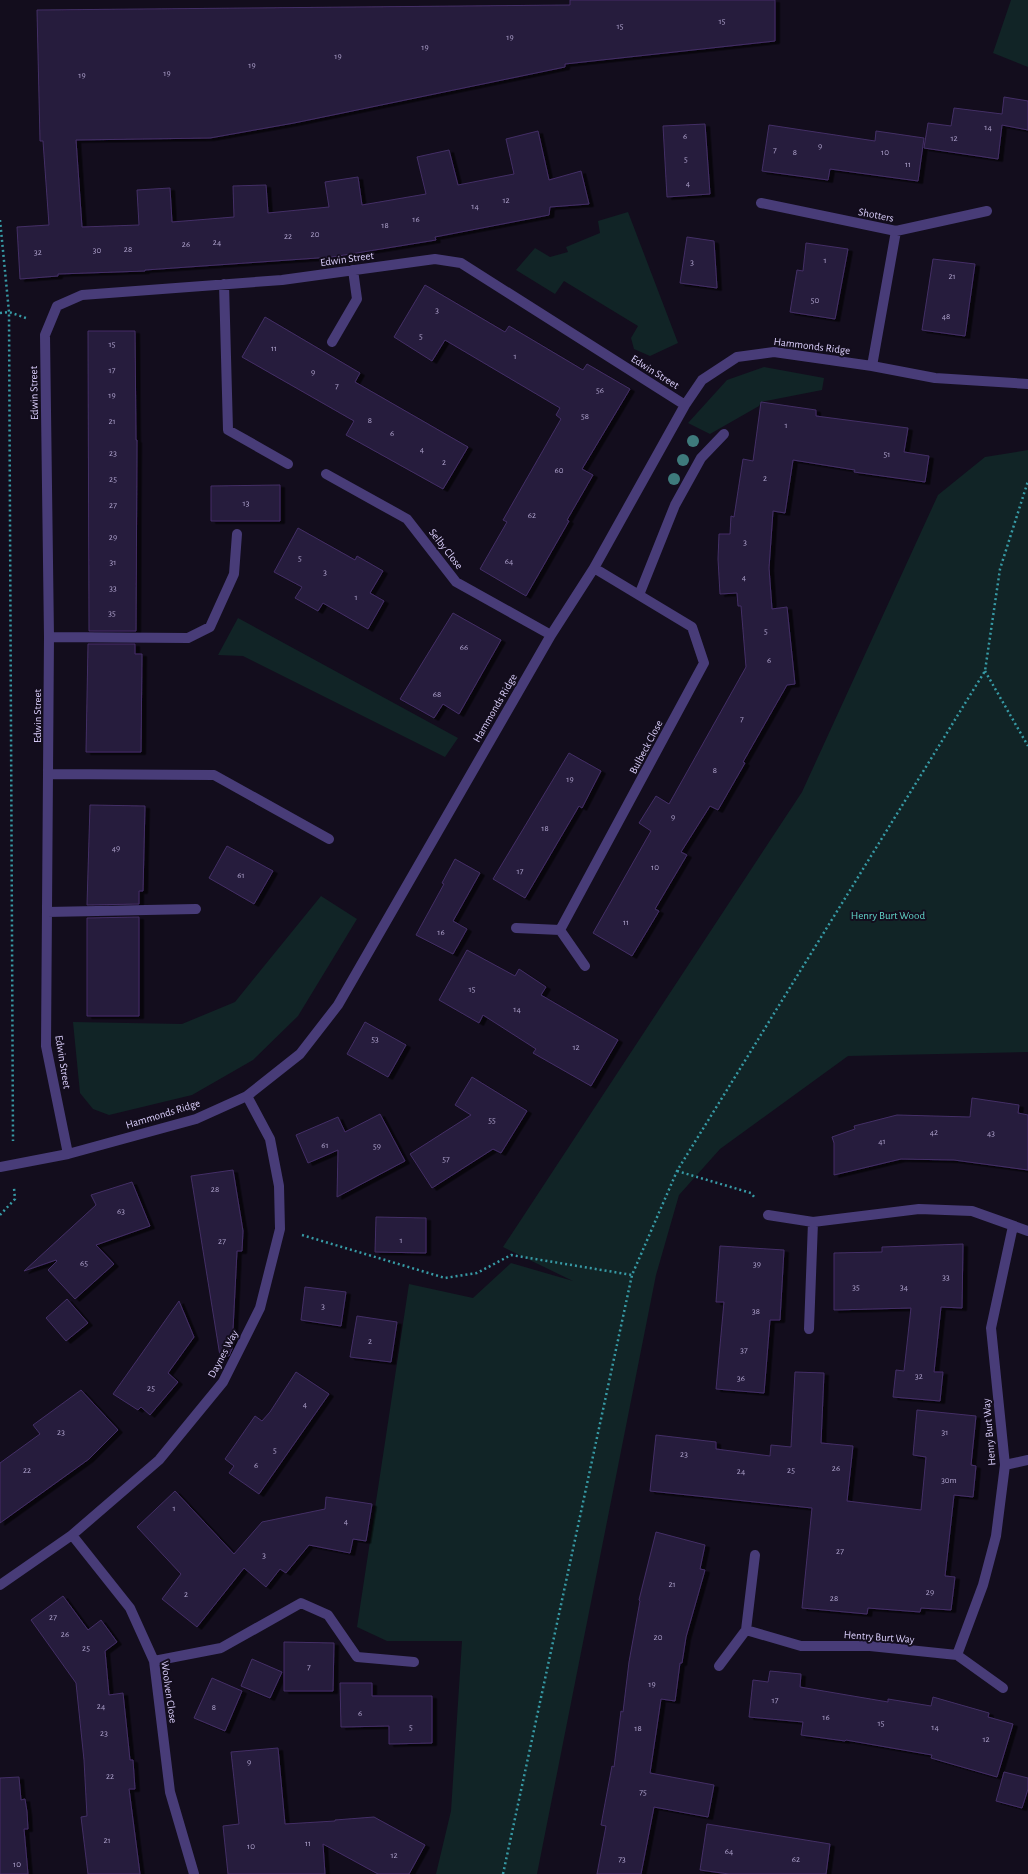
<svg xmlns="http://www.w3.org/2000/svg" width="1028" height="1874" font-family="'Alegreya Sans',sans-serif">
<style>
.green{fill:#112426}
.building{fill:#271b3c;stroke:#432f66;filter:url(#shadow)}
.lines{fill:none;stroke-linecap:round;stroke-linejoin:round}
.path{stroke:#379aa5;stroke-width:2.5;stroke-dasharray:2 3;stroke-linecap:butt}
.minor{stroke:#483c78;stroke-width:10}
.tree{fill:#3e7a7c}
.labels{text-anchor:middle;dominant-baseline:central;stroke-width:4;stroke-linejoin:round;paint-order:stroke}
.number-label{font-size:9px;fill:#ada1cb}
.street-label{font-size:11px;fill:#dacefb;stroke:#130d1d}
.park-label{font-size:11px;fill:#61d4c9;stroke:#130d1d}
</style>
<defs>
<filter id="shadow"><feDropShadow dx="4.5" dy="2.5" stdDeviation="0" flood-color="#0009"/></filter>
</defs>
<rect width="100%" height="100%" fill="#130d1d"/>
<path class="green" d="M 1011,0 L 1028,0 L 1028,67 L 993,53 Z
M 628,212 L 678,343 L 650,356 L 634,349 L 631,338 L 638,326 L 564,281 L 555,294 L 516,270 L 535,248 L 550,257 L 568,252 L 566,247 L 600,233 L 598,221 Z
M 764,367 L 824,378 L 822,390 L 761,402 L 759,406 L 710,434 L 688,423 L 727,380 Z
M 1028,450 L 1028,1052 L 848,1056 L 720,1149 L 679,1195 L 656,1275 L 537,1874 L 436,1874 L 451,1811 L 462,1641 L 387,1641 L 357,1627 L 409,1284 L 473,1298 L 511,1263 L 573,1281 L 503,1247 L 802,792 L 938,495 L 985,457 Z
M 238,618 L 458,738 L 445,757 L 243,656 L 218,655 Z
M 321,896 L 357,919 L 298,1016 L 253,1060 L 192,1095 L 109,1115 L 93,1109 L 80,1093 L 73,1022 L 182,1024 L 235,1002 Z"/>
<path class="building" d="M 570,0 L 775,0 L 775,41 L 565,64 L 565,67 L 294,123 L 210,138 L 76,140 L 82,227 L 139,225 L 137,190 L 170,188 L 172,222 L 234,217 L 233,186 L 266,185 L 268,213 L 329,207 L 325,182 L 358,177 L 362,205 L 426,194 L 417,157 L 449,150 L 458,185 L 514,174 L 506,139 L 538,131 L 549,180 L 581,171 L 589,204 L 550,207 L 549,215 L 435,237 L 436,240 L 332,257 L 145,270 L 145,271 L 58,274 L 58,276 L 20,279 L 17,227 L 49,225 L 43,141 L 40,141 L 37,10 L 570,5 Z
M 1004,97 L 1028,101 L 1028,130 L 1002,125 L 998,159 L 924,148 L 928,123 L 951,126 L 954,108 L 1002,114 Z
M 705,124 L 710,194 L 667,197 L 663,126 Z
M 769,125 L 875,141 L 876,131 L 924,138 L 918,181 L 830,169 L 828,180 L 762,171 Z
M 687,237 L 714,241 L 717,288 L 680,283 Z
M 806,243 L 848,249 L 835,319 L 790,312 L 797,270 L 803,271 Z
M 933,259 L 975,264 L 965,336 L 922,330 Z
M 425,285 L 505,332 L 509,326 L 583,370 L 587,364 L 630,389 L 582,469 L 593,475 L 567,520 L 569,521 L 526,596 L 480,569 L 507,522 L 503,520 L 561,419 L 556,415 L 560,408 L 445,340 L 432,361 L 394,337 Z
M 265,317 L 360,373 L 355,382 L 468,447 L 443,489 L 346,435 L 354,421 L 242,357 Z
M 88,331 L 135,331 L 136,440 L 137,440 L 136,631 L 89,631 Z
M 761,402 L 816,410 L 816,416 L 908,428 L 904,452 L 929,456 L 925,482 L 854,472 L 855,470 L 793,460 L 785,513 L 773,511 L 769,568 L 772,609 L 787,607 L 795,684 L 787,685 L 743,762 L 745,763 L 718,810 L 710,806 L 681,852 L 687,855 L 655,909 L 659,911 L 632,956 L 593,933 L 651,831 L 639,823 L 656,796 L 669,804 L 746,667 L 741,606 L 738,606 L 737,593 L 720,594 L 718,559 L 719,534 L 730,534 L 731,516 L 734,517 L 743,459 L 753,461 Z
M 280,485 L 280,521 L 211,521 L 211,486 Z
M 298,528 L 355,560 L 357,556 L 383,571 L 370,593 L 384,601 L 368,629 L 323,603 L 318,611 L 295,598 L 302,587 L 274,572 Z
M 453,613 L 501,640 L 459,714 L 443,704 L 434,718 L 400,699 Z
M 88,644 L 135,644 L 135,654 L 142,654 L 141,752 L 86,752 Z
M 569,753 L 601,771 L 582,808 L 579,806 L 525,898 L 493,879 Z
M 90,805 L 145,806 L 143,891 L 139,891 L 139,904 L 87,905 Z
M 227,846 L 273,871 L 254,904 L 209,878 Z
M 455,859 L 480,873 L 453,921 L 467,929 L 453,954 L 416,935 L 444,884 L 442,883 Z
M 139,917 L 139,1016 L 87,1016 L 87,918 Z
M 467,950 L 515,976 L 519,969 L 546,987 L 541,995 L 618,1040 L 591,1086 L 533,1053 L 536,1049 L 483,1015 L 479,1023 L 439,1000 Z
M 365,1022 L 406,1045 L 388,1077 L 347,1054 Z
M 472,1077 L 527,1111 L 501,1153 L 493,1149 L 432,1188 L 410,1154 L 471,1115 L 455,1105 Z
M 972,1098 L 1019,1105 L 1018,1113 L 1028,1115 L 1028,1170 L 954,1160 L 901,1159 L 834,1175 L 834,1143 L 832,1137 L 855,1129 L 854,1126 L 897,1115 L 970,1117 Z
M 380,1114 L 405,1161 L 337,1197 L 338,1150 L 308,1163 L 296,1135 L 338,1117 L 345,1132 Z
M 233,1170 L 243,1231 L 242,1251 L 237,1251 L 232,1349 L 229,1356 L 220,1356 L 191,1176 Z
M 132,1182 L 150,1226 L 96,1245 L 114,1264 L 75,1299 L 48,1270 L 57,1261 L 56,1260 L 24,1271 L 96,1205 L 91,1195 Z
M 376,1217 L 426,1218 L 426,1253 L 375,1252 Z
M 963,1244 L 962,1308 L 941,1307 L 934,1372 L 943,1372 L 940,1401 L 893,1397 L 896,1370 L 904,1371 L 911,1308 L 834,1310 L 834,1253 L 882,1252 L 882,1247 Z
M 720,1246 L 784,1250 L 780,1320 L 770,1320 L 764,1393 L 716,1389 L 724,1302 L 716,1302 Z
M 305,1287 L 346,1292 L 341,1326 L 301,1320 Z
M 67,1299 L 88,1323 L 66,1341 L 46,1318 Z
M 179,1301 L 194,1337 L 168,1373 L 178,1382 L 150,1415 L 141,1407 L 138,1410 L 113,1394 Z
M 357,1316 L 397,1322 L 391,1362 L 350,1357 Z
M 296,1372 L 329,1394 L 259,1494 L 229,1473 L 234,1466 L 225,1459 L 255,1416 L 262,1421 L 270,1412 Z
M 795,1372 L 824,1373 L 821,1443 L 853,1446 L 847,1501 L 921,1510 L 926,1457 L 913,1455 L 917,1410 L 976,1416 L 971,1465 L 976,1466 L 973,1497 L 954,1495 L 945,1576 L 955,1577 L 951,1610 L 921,1608 L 920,1612 L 868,1608 L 867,1614 L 802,1608 L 812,1508 L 650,1491 L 656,1435 L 716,1442 L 716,1449 L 770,1456 L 771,1445 L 791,1447 Z
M 81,1390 L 118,1430 L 89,1459 L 0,1523 L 0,1463 L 40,1434 L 33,1425 Z
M 175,1491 L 234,1554 L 262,1522 L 325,1509 L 326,1497 L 372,1504 L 366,1541 L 353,1539 L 350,1553 L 309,1545 L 286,1573 L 280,1569 L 266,1587 L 244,1568 L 197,1627 L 162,1599 L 181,1574 L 137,1527 Z
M 656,1532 L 705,1545 L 700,1569 L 705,1570 L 686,1637 L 682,1663 L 680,1663 L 675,1701 L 661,1699 L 650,1773 L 714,1785 L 708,1817 L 654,1807 L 641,1874 L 597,1874 L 606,1826 L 601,1825 L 612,1766 L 614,1767 L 621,1711 L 623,1712 L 629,1662 L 640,1601 L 639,1600 Z
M 63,1596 L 88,1630 L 101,1620 L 117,1642 L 105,1651 L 109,1695 L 123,1693 L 130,1760 L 133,1760 L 135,1789 L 129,1789 L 140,1874 L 88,1874 L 81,1817 L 87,1816 L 84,1760 L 76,1683 L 31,1620 Z
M 284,1642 L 334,1643 L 333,1691 L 284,1691 Z
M 252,1659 L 282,1672 L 270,1698 L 241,1686 Z
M 770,1671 L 801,1674 L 800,1687 L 888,1702 L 888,1699 L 931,1706 L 933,1697 L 989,1713 L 988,1717 L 1013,1724 L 997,1777 L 931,1758 L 932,1755 L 846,1740 L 845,1741 L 801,1735 L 803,1722 L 749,1717 L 753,1680 L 768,1682 Z
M 212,1678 L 242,1691 L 225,1731 L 194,1718 Z
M 340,1683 L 372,1683 L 372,1696 L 432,1696 L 432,1743 L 389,1744 L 389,1726 L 341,1727 Z
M 278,1748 L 285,1824 L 335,1821 L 335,1820 L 374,1817 L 425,1845 L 409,1874 L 378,1874 L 323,1844 L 325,1874 L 228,1874 L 223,1826 L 239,1824 L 231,1752 Z
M 1004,1772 L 1028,1778 L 1028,1789 L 1022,1808 L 996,1801 Z
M 19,1777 L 21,1800 L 25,1799 L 27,1812 L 28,1829 L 24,1829 L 28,1874 L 0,1874 L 0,1778 Z
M 707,1824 L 830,1844 L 826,1874 L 729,1874 L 700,1870 Z"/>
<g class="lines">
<path class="path" d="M 0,220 L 9,312 L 13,1141
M 0,313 L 9,312 L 26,318
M 985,671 L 1028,746
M 677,1171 L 751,1193 L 755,1198
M 0,1215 L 15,1199 L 14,1188
M 302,1235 L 445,1278 L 477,1273 L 511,1255 L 632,1275 L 677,1171 L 985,671 L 1000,569 L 1028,481
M 503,1874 L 632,1275"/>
<path class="minor" d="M 761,203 L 896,231 L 987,211
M 224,284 L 228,430 L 288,464
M 332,342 L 357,299 L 353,270
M 872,366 L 896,231
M 326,474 L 407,519 L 456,582 L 551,635
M 639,595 L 675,505 L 701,458 L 724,434
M 49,637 L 188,638 L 210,627 L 234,574 L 237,534
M 48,774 L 214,775 L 329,839
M 47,912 L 196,909
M 516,928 L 560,930 L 585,966
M 560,930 L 704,663 L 692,627 L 594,568
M 68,1154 L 46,1046 L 49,637 L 45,335 L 57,306 L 82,295 L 282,280 L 435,259 L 461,263 L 685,405
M 0,1167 L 68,1154 L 196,1119 L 247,1096 L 300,1054 L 338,1005 L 551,635 L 594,568 L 685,405 L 702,380 L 737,357 L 774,352 L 872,366 L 935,378 L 1028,384
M 768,1215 L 813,1222 L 809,1329
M 813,1222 L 919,1209 L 972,1211 L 1028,1231
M 1005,1465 L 1028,1460
M 72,1535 L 130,1608 L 154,1661 L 170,1792 L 194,1874
M 0,1585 L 72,1535 L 159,1460 L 223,1382 L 260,1308 L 280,1229 L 279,1186 L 270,1139 L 247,1096
M 746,1630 L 801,1646 L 870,1646 L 957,1655 L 1003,1688
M 957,1655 L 983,1585 L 996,1536 L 1005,1465 L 991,1328 L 1013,1226
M 154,1661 L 221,1648 L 301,1603 L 328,1615 L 357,1657 L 414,1662
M 719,1666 L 746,1630 L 755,1555"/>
</g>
<g class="tree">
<circle cx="693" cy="441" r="6"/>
<circle cx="683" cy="460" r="6"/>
<circle cx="674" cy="479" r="6"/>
</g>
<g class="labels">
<g class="number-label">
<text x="722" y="21">15</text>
<text x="620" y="26">15</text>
<text x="510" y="37">19</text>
<text x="425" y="47">19</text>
<text x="338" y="56">19</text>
<text x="252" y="65">19</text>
<text x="167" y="73">19</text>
<text x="82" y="75">19</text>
<text x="988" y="127">14</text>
<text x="685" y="136">6</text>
<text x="954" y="138">12</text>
<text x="820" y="146">9</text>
<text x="775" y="150">7</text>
<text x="795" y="152">8</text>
<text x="885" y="152">10</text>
<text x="686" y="159">5</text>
<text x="908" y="164">11</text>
<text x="688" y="183">4</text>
<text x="506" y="200">12</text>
<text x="475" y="206">14</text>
<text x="416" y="219">16</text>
<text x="385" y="225">18</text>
<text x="315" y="234">20</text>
<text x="288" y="236">22</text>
<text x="217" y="242">24</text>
<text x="186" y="244">26</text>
<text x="128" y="249">28</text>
<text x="97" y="250">30</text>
<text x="38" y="252">32</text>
<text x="825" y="260">1</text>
<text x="692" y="262">3</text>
<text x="952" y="276">21</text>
<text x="815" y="300">50</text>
<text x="437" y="310">3</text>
<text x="946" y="316">48</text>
<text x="421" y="336">5</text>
<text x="112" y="344">15</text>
<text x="274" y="348">11</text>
<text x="515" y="356">1</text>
<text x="112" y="370">17</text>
<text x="313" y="372">9</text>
<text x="337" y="386">7</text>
<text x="600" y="390">56</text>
<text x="112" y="395">19</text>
<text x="585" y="416">58</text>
<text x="370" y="420">8</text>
<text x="112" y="421">21</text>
<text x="786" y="425">1</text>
<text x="392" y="433">6</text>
<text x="422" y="449">4</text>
<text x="113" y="453">23</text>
<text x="887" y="454">51</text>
<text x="444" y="462">2</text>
<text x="559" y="470">60</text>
<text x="765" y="478">2</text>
<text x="113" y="479">25</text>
<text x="246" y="503">13</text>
<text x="113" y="505">27</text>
<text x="532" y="515">62</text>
<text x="113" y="537">29</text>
<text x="745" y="542">3</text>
<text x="300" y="558">5</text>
<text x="509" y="561">64</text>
<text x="113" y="562">31</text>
<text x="325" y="572">3</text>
<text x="744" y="577">4</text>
<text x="113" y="588">33</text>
<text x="356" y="597">1</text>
<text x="112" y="613">35</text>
<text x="766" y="631">5</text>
<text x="464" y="647">66</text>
<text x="769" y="660">6</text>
<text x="437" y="694">68</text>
<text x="742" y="719">7</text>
<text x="715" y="770">8</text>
<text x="570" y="779">19</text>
<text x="673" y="817">9</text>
<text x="545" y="828">18</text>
<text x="116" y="848">49</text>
<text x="655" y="867">10</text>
<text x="520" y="871">17</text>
<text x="241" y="875">61</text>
<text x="626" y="922">11</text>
<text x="441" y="932">16</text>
<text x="472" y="989">15</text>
<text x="517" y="1009">14</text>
<text x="375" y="1039">53</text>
<text x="576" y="1047">12</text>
<text x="492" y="1120">55</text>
<text x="934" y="1132">42</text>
<text x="991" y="1133">43</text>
<text x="882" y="1141">41</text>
<text x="325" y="1145">61</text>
<text x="377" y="1146">59</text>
<text x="446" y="1159">57</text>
<text x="215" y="1189">28</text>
<text x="121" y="1211">63</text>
<text x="401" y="1240">1</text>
<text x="222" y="1241">27</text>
<text x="84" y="1263">65</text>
<text x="757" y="1264">39</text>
<text x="946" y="1277">33</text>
<text x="856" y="1287">35</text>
<text x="904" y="1287">34</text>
<text x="323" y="1306">3</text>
<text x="756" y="1311">38</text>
<text x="370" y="1341">2</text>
<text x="744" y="1350">37</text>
<text x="919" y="1376">32</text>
<text x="741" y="1378">36</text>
<text x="151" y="1388">25</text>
<text x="305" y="1404">4</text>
<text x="61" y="1432">23</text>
<text x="945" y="1432">31</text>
<text x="275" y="1450">5</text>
<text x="684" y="1454">23</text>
<text x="256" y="1465">6</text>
<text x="836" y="1468">26</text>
<text x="27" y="1470">22</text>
<text x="791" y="1470">25</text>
<text x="741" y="1471">24</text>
<text x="949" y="1480">30m</text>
<text x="174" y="1508">1</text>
<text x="346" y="1521">4</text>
<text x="840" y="1551">27</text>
<text x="264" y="1555">3</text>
<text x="672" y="1584">21</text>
<text x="930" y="1592">29</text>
<text x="186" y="1594">2</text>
<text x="834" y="1598">28</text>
<text x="53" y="1617">27</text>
<text x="65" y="1634">26</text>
<text x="658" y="1637">20</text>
<text x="86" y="1648">25</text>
<text x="309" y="1667">7</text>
<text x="652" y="1684">19</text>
<text x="775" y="1700">17</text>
<text x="101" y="1706">24</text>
<text x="214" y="1707">8</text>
<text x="360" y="1713">6</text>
<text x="826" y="1717">16</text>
<text x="881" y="1723">15</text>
<text x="411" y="1727">5</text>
<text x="935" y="1727">14</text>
<text x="638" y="1728">18</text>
<text x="104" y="1733">23</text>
<text x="986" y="1739">12</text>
<text x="249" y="1762">9</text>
<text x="110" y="1776">22</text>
<text x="643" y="1792">75</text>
<text x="107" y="1840">21</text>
<text x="308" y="1843">11</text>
<text x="251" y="1846">10</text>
<text x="729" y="1851">64</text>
<text x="394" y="1855">12</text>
<text x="622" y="1859">73</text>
<text x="796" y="1859">62</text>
<text x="17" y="1864">10</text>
</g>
<g class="street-label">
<text transform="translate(876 215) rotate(11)">Shotters</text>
<text transform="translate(347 259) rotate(-8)">Edwin Street</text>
<text transform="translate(812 346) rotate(7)">Hammonds Ridge</text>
<text transform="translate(655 372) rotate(32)">Edwin Street</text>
<text transform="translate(34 393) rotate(-91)">Edwin Street</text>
<text transform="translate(446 549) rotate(52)">Selby Close</text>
<text transform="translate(495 708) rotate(-60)">Hammonds Ridge</text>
<text transform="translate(37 716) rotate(-90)">Edwin Street</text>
<text transform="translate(646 747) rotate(-62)">Bulbeck Close</text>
<text transform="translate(63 1062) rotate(81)">Edwin Street</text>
<text transform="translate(163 1114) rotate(-17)">Hammonds Ridge</text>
<text transform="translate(223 1354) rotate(-62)">Daynes Way</text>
<text transform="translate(989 1432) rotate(-95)">Henry Burt Way</text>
<text transform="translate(879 1637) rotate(4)">Hentry Burt Way</text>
<text transform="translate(169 1692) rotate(82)">Woolven Close</text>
</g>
<g class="park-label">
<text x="888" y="915">Henry Burt Wood</text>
</g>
</g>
</svg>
